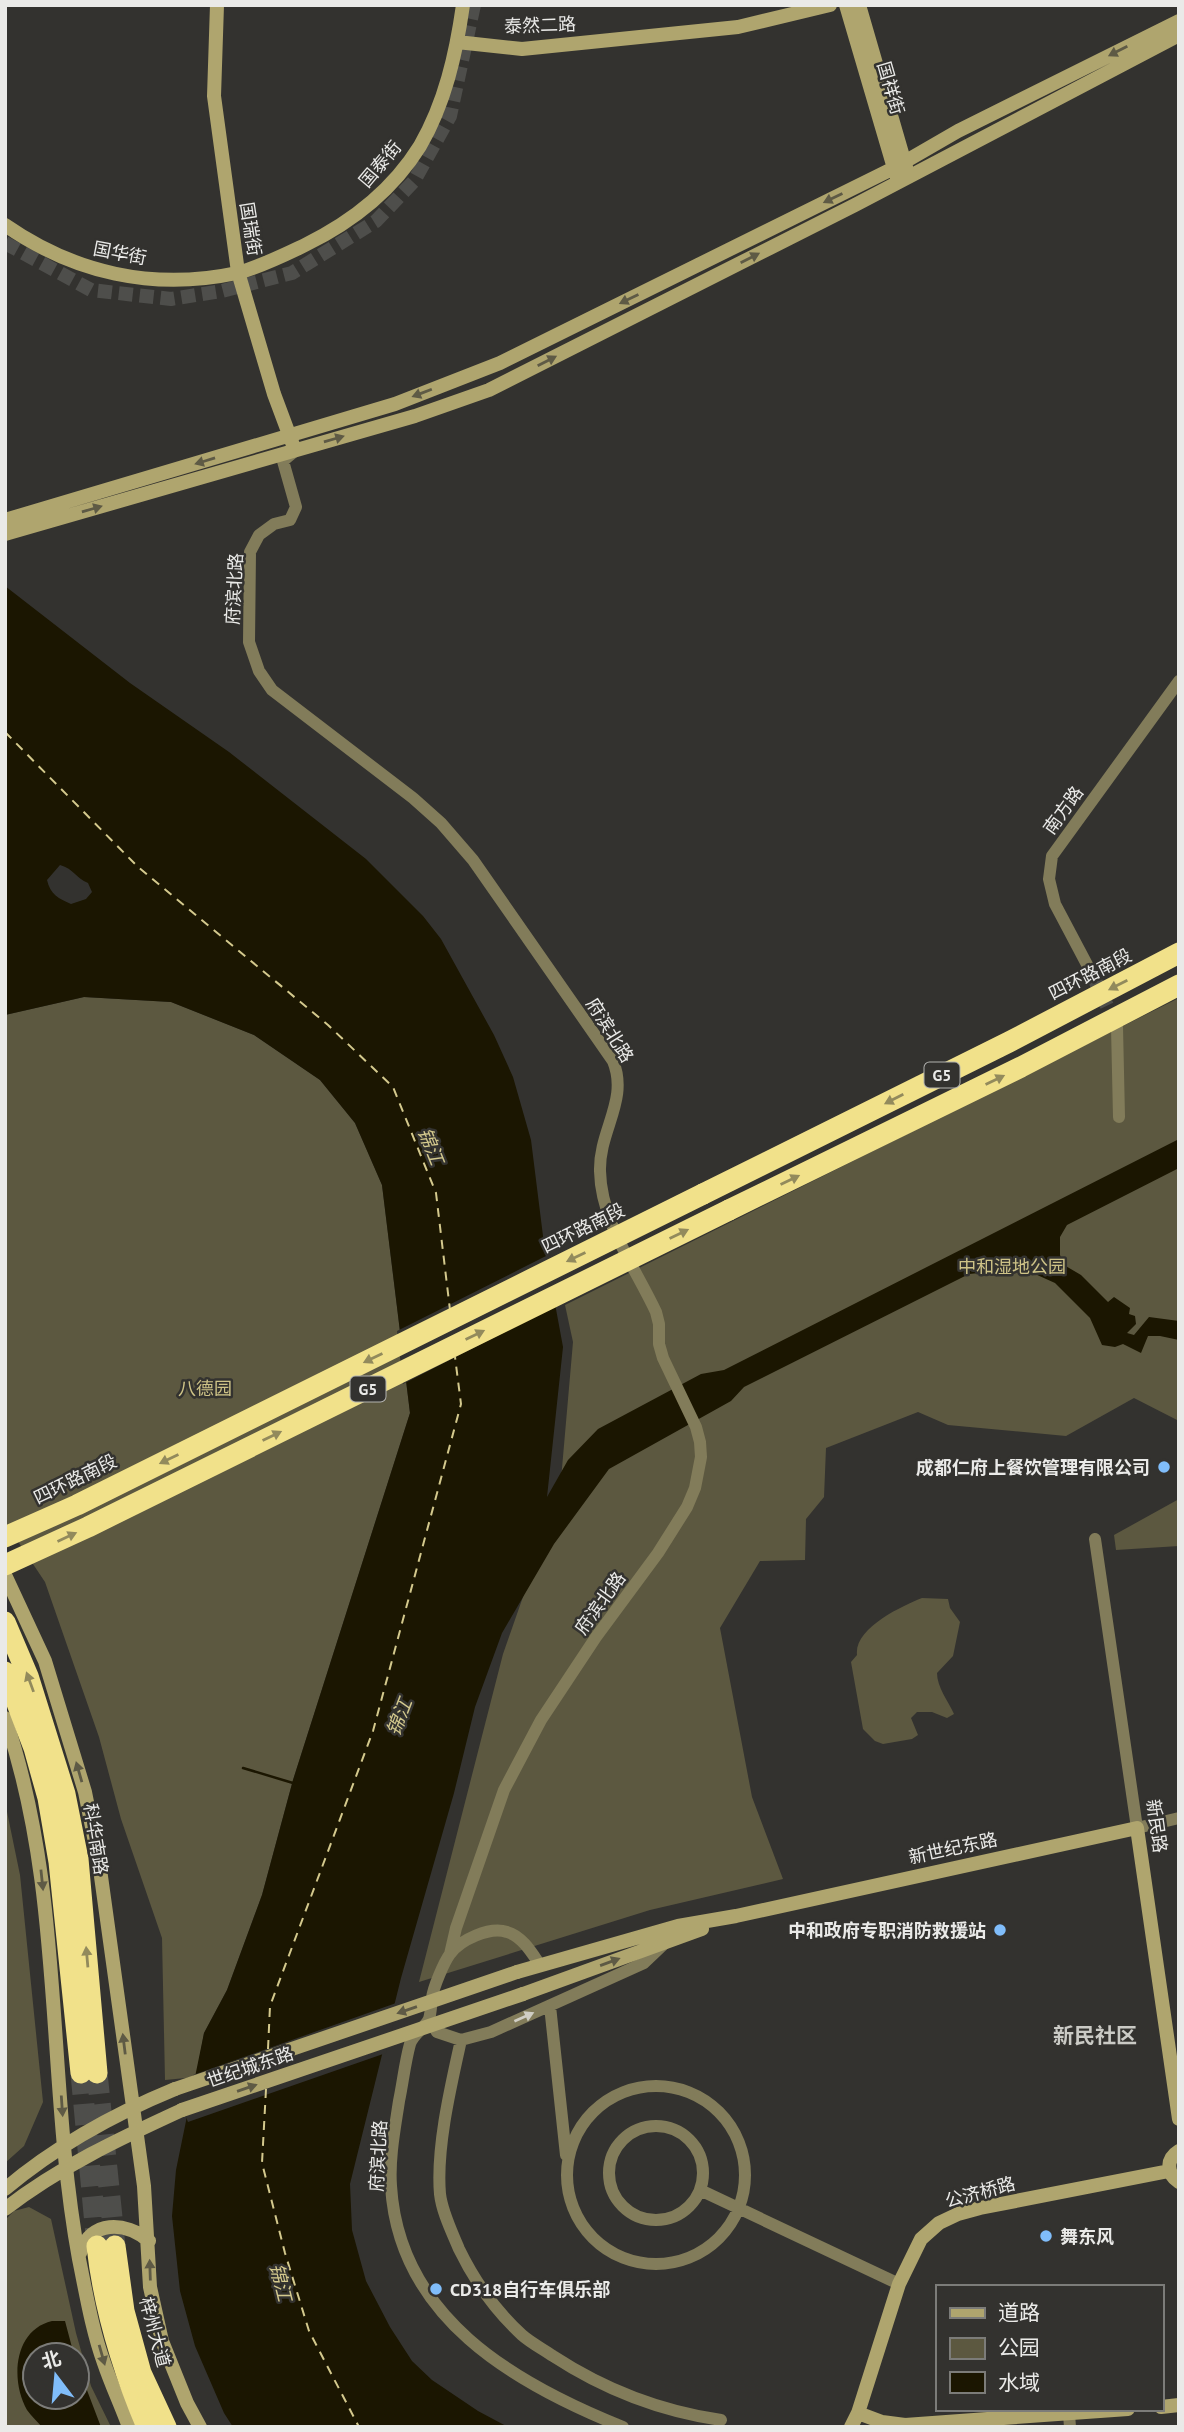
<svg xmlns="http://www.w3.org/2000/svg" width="1184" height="2432" font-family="'PT Sans','Noto Sans SC',sans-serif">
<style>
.green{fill:#5c5840;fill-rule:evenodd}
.water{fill:#1b1601;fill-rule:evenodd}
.pier{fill:#33322f}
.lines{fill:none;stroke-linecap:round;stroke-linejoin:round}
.stream{stroke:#1b1601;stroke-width:2.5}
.ferry{stroke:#d4c98d;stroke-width:2;stroke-dasharray:9 7;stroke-linecap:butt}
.secondary-tunnel{stroke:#4e4e4b;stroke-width:14;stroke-dasharray:14 7;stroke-linecap:butt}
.highway-tunnel{stroke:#4e4e4b;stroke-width:21;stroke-dasharray:21 10;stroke-linecap:butt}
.street{stroke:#827c5a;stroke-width:12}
.secondary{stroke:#afa56e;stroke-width:14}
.highway{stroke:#f1e18a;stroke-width:21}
.secondary-bridge{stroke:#afa56e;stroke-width:14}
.highway-bridge{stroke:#f1e18a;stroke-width:21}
.oneway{fill:#5e5a45}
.oneway2{fill:#928a5c}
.oneway3{fill:#d0cec4}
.poi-dot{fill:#80bdfa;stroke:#33322f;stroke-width:2.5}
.labels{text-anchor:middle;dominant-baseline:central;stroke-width:5;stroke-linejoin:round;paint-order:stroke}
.shield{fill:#33322f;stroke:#b3b3b0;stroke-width:2}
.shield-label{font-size:16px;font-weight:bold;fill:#eaeae8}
.street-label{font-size:18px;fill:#eaeae8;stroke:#33322f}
.park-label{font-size:18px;fill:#cec387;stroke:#33322f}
.poi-label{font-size:18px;font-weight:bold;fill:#eaeae8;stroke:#33322f;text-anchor:end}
.water-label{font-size:19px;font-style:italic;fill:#d4c98d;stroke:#33322f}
.quarter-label{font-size:21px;font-weight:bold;fill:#cacac5;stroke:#33322f}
</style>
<rect width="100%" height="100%" fill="#33322f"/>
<path class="green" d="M 84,997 L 171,1002 L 254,1035 L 320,1080 L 355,1123 L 382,1185 L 410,1413 L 293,1780 L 262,1895 L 227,1990 L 204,2033 L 196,2077 L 165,2080 L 162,1938 L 121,1819 L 99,1737 L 45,1582 L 5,1522 L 5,1015 Z
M 1179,998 L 1179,1421 L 1134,1398 L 1066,1436 L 948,1425 L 918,1412 L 826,1448 L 824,1497 L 806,1519 L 805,1560 L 760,1561 L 720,1628 L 752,1797 L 783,1879 L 650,1910 L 419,1982 L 503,1654 L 560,1491 L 573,1342 L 565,1305 Z
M 1179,1499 L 1179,1546 L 1116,1550 L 1114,1535 Z
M 922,1598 L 948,1599 L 950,1608 L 960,1622 L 953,1656 L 937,1673 C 937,1687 948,1701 954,1714 L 947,1718 L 932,1712 L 917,1712 L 911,1718 L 918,1735 L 912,1739 L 883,1744 L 875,1741 L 863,1729 L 851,1662 L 857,1655 C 854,1628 902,1606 922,1598 Z
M 5,1802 L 20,1875 L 43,2102 L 24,2146 L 5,2163 Z
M 29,2207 L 51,2219 L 76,2333 L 91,2386 L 111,2427 L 5,2427 L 5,2220 L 14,2211 ZM 35,2355 L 77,2355 L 77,2397 L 35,2397 Z"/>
<path class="water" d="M 5,586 L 130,683 L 229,752 L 366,859 L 423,916 L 441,939 L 494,1035 L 513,1077 L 531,1140 L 544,1244 L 563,1347 L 547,1497 L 568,1460 L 598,1429 L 701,1374 L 724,1370 L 1179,1139 L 1179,1168 L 1067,1225 L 1060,1237 L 1060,1255 L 1064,1265 L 1081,1275 L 1108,1302 L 1114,1297 L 1130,1308 L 1129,1314 L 1135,1316 L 1136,1324 L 1127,1333 L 1134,1335 L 1149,1317 L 1179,1321 L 1179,1340 L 1160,1336 L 1148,1336 L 1141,1353 L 1123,1344 L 1115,1347 L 1102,1345 L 1090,1318 L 1055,1283 L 1035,1274 L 1010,1270 L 969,1274 L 744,1387 L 731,1401 L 609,1469 L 554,1544 L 502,1633 L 475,1707 L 454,1793 L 401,1978 L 350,2184 L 352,2230 L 366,2281 L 390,2327 L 412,2361 L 432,2380 L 478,2411 L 508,2427 L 233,2427 L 224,2413 L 195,2346 L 180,2291 L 172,2216 L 176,2170 L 204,2033 L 227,1990 L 262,1895 L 293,1780 L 410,1413 L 382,1185 L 355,1123 L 320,1080 L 254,1035 L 171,1002 L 84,997 L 5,1015 ZM 60,865 C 74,869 76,878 88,883 L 92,892 L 86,899 L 71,904 C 59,899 50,894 47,880 Z
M 52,2321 L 65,2321 L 74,2355 L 35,2355 L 35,2397 L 77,2397 L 77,2364 L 101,2427 L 42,2427 C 37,2421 31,2416 27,2410 C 10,2380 14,2330 52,2321 Z"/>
<path class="pier" d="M 550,1254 L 559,1304 L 403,1384 L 397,1331 Z
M 399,2002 L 386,2053 L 188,2122 L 184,2112 L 193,2075 Z"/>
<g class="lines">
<path class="stream" d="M 243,1768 L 293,1783"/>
<path class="ferry" d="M 5,732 L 138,867 L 328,1025 L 393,1087 L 436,1193 L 450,1310
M 268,2049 L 270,2006 L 373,1731 L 461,1404 L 455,1357
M 266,2089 L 262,2163 L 285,2253 L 309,2331 L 359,2427"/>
<path class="secondary-tunnel" d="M 5,243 L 91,290 L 171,299 L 222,291 L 292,273 L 376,221 L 414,181 L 450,116 L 474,5
M 1092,974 L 1117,1027"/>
<path class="highway-tunnel" d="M 81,2073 L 97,2246
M 97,2073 L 115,2246"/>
<path class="street" d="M 295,451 L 283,461 L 296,507 L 290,520 L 274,524 L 259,535 L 250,552 L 249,642 L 259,671 L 272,690 L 413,798 L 441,823 L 473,860 L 613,1061 C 629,1100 599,1130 600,1171 C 601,1222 635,1267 656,1312 L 659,1324 L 659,1344 L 663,1358 L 696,1427 L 700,1442 L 701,1457 L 695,1488 L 687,1507 L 658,1553 L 596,1637 L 541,1720 L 504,1790 L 456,1928 L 450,1954
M 1092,974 L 1055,904 L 1049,879 L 1052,856 L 1179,681
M 1117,1027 L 1119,1117
M 1095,1539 L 1137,1828 L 1179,1818
M 540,1965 C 532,1953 522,1936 507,1932 C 490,1926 460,1940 450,1954 C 444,1962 433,1988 432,1998 C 431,2004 431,2013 429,2019 C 425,2028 413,2034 410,2044 C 405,2062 403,2082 399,2101 C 395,2128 389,2158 391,2186 C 399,2317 513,2383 623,2427
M 550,2006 L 566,2155
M 429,2019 L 437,2032 L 461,2040
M 461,2040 C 451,2085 436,2148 440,2194 C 442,2212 452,2232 459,2249 C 474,2280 496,2311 522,2335 C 531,2343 543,2349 553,2356 C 605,2390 659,2411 721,2420
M 461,2040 L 491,2032 L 644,1963 L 664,1944
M567 2175a89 89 0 1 1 178 0a89 89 0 1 1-178 0Z
M609 2173a47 47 0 1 1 94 0a47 47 0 1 1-94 0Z
M 700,2190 L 899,2284
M 1069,2414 L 1070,2427"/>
<path class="secondary" d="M 217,5 L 214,96 L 238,272 L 274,394 L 293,445
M 846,5 L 896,175
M 859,5 L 906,167
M 457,42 L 522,49 L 738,27 L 830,5
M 5,225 C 74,273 153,291 237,273 C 260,267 284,255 305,245 C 352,222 392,191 420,146 C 445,103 456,54 463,5
M 5,520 L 395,404 L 500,363 L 894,168 L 958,131 L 1179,21
M 5,534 L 415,416 L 489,390 L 855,205 L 1179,35
M 5,1575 L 45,1661 L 85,1792 L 99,1862 L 144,2186 L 150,2287 L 162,2341 L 187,2403 L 200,2427
M 5,1718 C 65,1893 46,2080 79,2259 C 86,2293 92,2330 104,2363 C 111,2384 121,2405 129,2427
M 517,1972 L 678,1926 L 736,1916 L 1137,1828 L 1179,2119
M 523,1994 L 702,1929
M 1179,2151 C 1166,2159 1166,2173 1179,2182
M 5,2189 C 56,2146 114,2114 175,2089
M 5,2209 C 59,2167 121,2138 182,2110
M 80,2253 C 91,2220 125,2221 149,2241
M 1161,2407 L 1179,2405
M 858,2413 L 882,2422 L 905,2425 L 1128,2409
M 851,2427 L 858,2413 L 899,2284 L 921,2239 L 939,2223 L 958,2214 L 980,2208 L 1169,2171"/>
<path class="highway" d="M 703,1194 L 1009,1042 L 1179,953
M 729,1210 L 1021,1067 L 1179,985
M 5,1622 L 28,1676 L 65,1794 L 78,1859 L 97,2073
M 5,1672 L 34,1748 L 48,1798 L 59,1862 L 81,2073
M 97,2246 C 104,2309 122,2368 147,2427
M 115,2246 L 124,2311 L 141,2373 L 166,2427"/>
<path class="secondary-bridge" d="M 175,2089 L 517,1972
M 182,2110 L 523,1994"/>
<path class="highway-bridge" d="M 5,1537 L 77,1505 L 703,1194
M 5,1565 L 88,1527 L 729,1210"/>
</g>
<defs><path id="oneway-solid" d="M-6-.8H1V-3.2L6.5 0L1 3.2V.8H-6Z" transform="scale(1.75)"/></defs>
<g class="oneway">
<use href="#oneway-solid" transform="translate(1118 51) rotate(153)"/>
<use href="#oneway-solid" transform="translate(833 198) rotate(154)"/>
<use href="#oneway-solid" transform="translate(750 258) rotate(-27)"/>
<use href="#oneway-solid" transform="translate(629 299) rotate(154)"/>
<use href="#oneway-solid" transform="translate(547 361) rotate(-27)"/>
<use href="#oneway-solid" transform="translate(422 393) rotate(159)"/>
<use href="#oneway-solid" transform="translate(334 439) rotate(-16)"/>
<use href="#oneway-solid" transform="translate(205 461) rotate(163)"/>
<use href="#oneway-solid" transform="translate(92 509) rotate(-16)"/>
<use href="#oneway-solid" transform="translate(79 1772) rotate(-106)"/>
<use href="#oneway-solid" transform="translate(42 1880) rotate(84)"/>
<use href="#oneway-solid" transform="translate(610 1962) rotate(-20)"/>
<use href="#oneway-solid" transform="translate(407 2010) rotate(161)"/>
<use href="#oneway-solid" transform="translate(124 2044) rotate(-97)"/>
<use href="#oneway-solid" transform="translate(247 2088) rotate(-19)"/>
<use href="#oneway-solid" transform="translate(62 2106) rotate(86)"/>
<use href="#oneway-solid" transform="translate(150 2270) rotate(-92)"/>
<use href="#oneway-solid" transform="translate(102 2355) rotate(74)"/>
</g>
<g class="oneway2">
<use href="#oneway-solid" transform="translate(1118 985) rotate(153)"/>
<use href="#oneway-solid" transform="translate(995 1080) rotate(-26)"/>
<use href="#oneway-solid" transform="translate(894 1099) rotate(153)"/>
<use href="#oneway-solid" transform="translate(790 1180) rotate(-26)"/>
<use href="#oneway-solid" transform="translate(679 1234) rotate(-26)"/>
<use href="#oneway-solid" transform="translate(576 1257) rotate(154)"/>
<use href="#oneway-solid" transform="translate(475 1335) rotate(-26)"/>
<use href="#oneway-solid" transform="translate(373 1358) rotate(154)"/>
<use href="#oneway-solid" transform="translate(272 1436) rotate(-26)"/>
<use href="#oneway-solid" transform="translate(169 1459) rotate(154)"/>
<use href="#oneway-solid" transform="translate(67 1537) rotate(-25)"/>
<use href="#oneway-solid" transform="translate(30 1682) rotate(-110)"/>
<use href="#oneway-solid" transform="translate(87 1957) rotate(-95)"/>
</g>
<use class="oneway3" href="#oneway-solid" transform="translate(524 2017) rotate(-24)"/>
<g class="poi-dot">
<circle cx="1164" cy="1467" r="7"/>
<circle cx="1000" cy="1930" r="7"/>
<circle cx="1046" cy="2236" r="7"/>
<circle cx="436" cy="2289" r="7"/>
</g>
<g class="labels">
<g class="shield">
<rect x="924.5" y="1062.5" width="35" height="25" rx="5"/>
<rect x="350.5" y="1376.5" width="35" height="25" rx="5"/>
</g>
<g class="shield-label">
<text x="942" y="1075">G5</text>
<text x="368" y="1389">G5</text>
</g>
<g class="street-label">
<text transform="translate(540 25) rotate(-2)">泰然二路</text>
<text transform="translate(891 88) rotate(74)">国祥街</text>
<text transform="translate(380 164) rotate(-50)">国泰街</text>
<text transform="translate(251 229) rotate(81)">国瑞街</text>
<text transform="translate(120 253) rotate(11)">国华街</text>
<text transform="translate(234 589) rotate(-87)">府滨北路</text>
<text transform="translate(1063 810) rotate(-54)">南方路</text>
<text transform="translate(1090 974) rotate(-27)">四环路南段</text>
<text transform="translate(610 1030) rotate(58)">府滨北路</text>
<text transform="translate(583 1228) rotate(-26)">四环路南段</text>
<text transform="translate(75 1479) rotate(-26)">四环路南段</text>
<text transform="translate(600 1603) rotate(-54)">府滨北路</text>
<text transform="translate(1157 1826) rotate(82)">新民路</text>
<text transform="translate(96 1839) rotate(81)">科华南路</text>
<text transform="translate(953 1848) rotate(-12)">新世纪东路</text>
<text transform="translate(250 2067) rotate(-19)">世纪城东路</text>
<text transform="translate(378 2156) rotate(-87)">府滨北路</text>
<text transform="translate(980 2192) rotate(-15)">公济桥路</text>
<text transform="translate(155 2332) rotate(75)">梓州大道</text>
</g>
<g class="park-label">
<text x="1012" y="1266">中和湿地公园</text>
<text x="205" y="1388">八德园</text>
</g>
<g class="poi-label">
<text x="1150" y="1467">成都仁府上餐饮管理有限公司</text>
<text x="986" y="1930">中和政府专职消防救援站</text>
<text x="1060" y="2236" text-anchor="start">舞东风</text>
<text x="450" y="2289" text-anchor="start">CD318自行车俱乐部</text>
</g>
<g class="water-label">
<text transform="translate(431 1146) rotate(68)">锦江</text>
<text transform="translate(399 1717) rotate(-69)">锦江</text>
<text transform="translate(281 2282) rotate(76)">锦江</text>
</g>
<g class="quarter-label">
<text x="1095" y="2035">新民社区</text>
</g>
</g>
<rect width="1184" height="2432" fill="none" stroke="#eaeae8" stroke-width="14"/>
<rect x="936" y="2285" width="228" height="126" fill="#33322f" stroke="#7c7c79" stroke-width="2"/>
<rect x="950" y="2308" width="35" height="10" fill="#afa56e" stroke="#7c7c79" stroke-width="2"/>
<text x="998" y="2320" font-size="21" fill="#eaeae8">道路</text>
<rect x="950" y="2338" width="35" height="21" fill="#5c5840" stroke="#7c7c79" stroke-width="2"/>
<text x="998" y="2355" font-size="21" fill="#eaeae8">公园</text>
<rect x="950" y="2372" width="35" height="21" fill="#1b1601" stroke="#7c7c79" stroke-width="2"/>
<text x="998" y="2390" font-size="21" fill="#eaeae8">水域</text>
<g transform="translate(56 2376) rotate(344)"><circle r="33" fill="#33322f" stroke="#7c7c79" stroke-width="2"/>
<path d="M0-5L12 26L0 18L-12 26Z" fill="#80bdfa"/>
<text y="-10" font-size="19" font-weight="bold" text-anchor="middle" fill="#eaeae8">北</text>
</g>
</svg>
